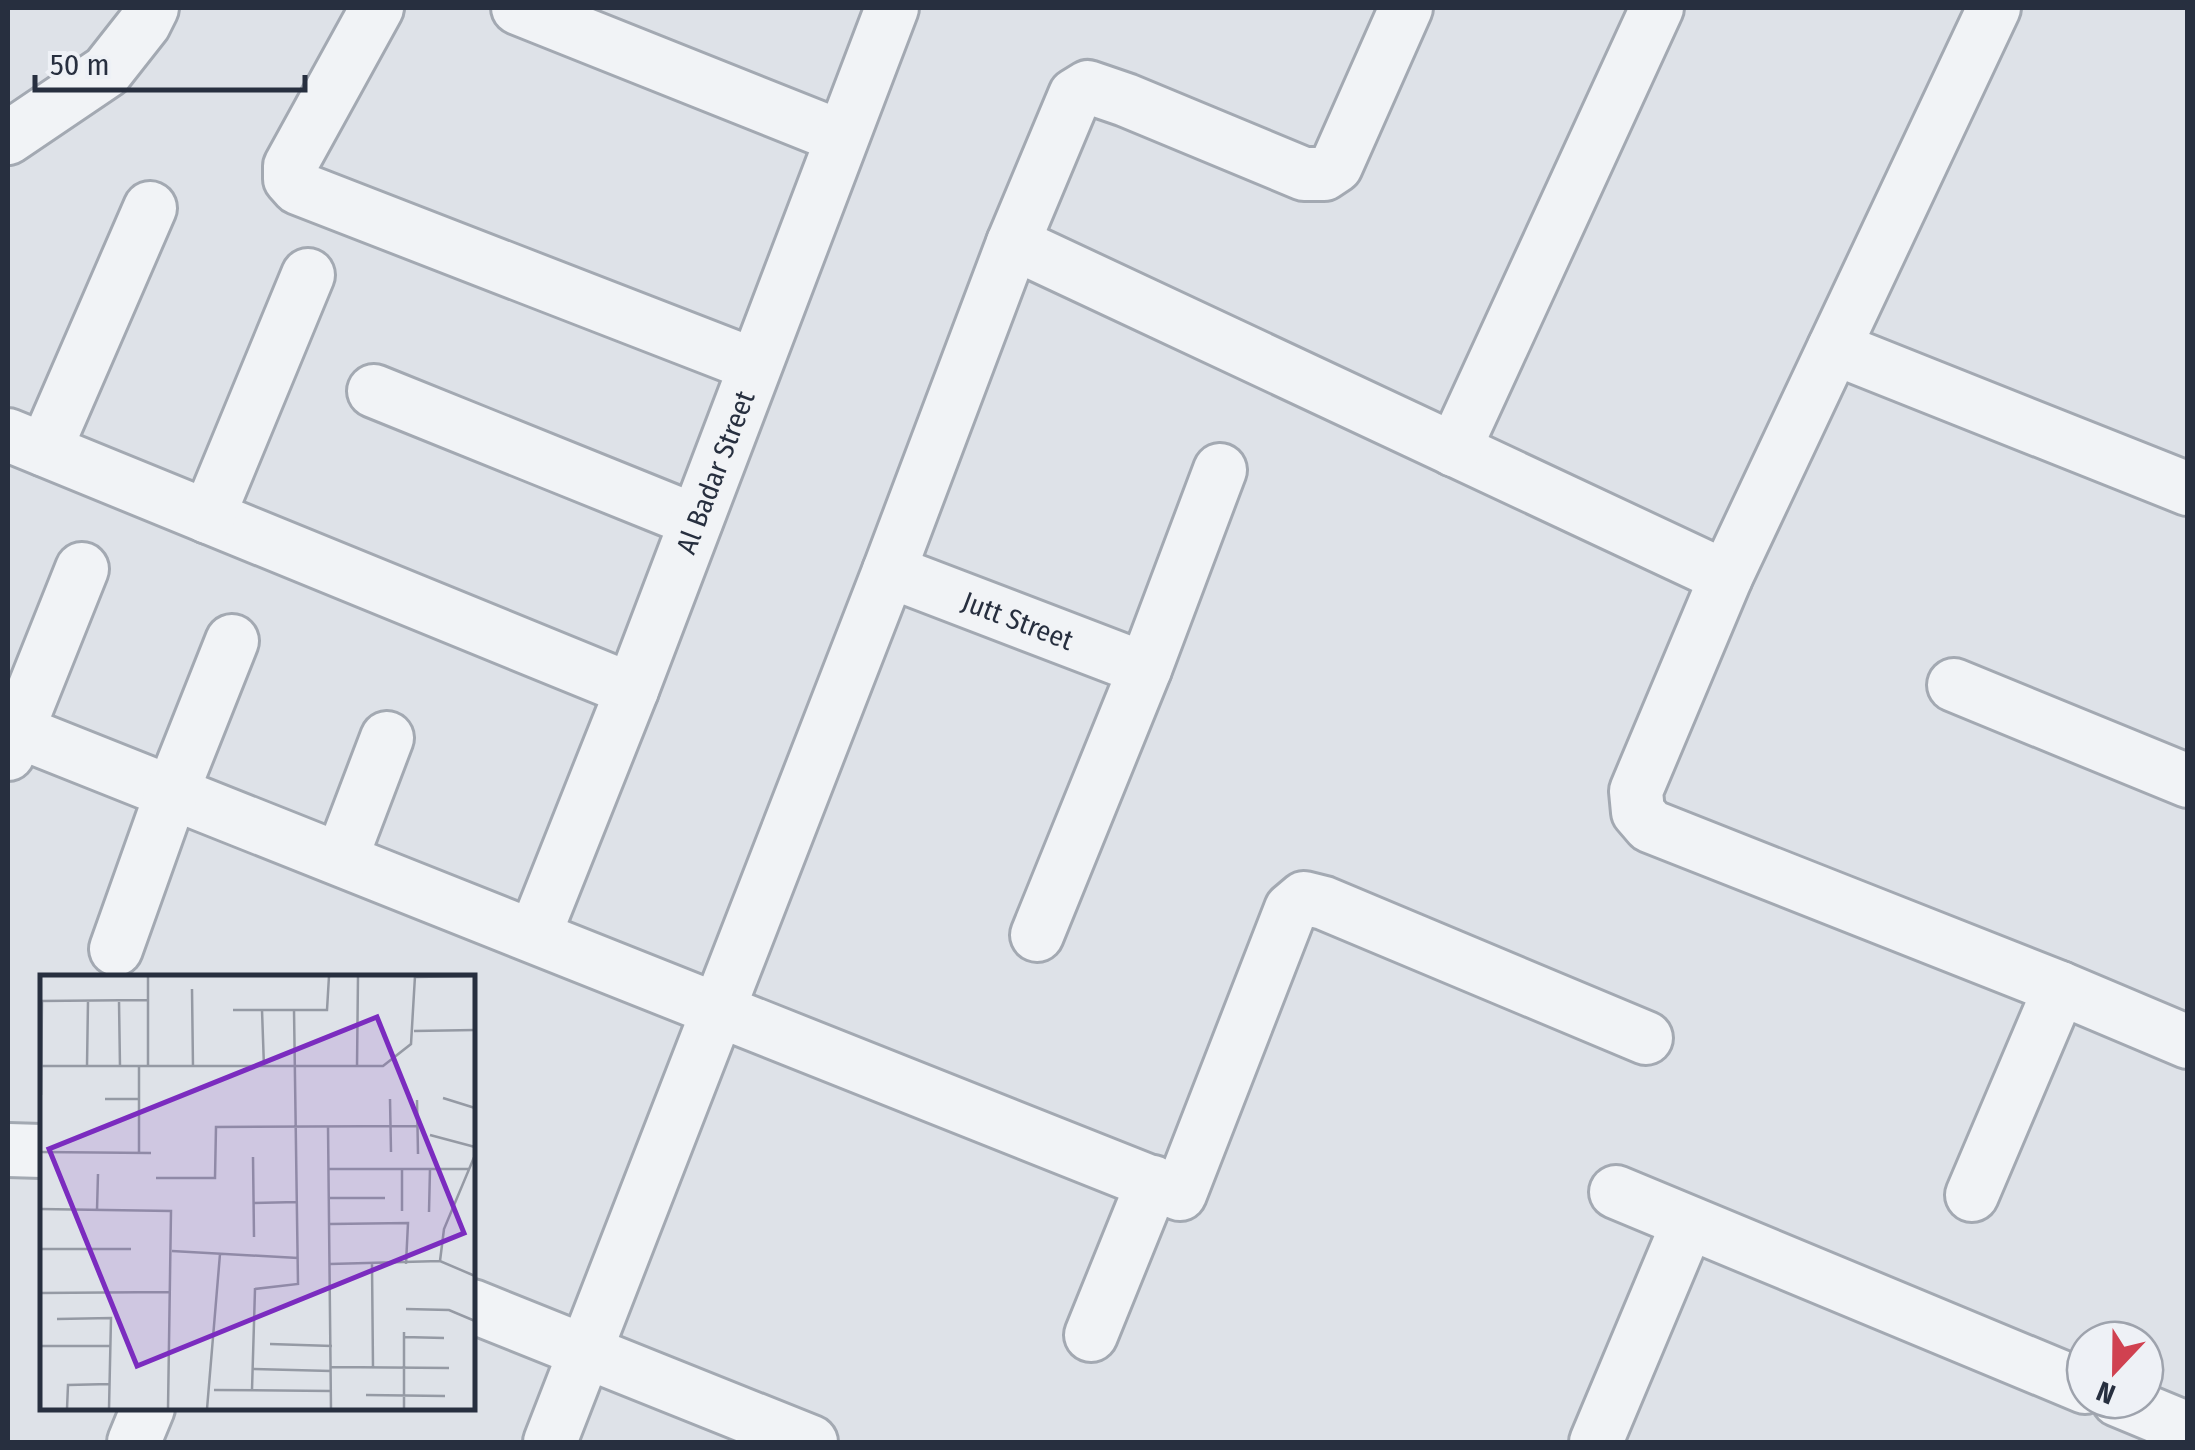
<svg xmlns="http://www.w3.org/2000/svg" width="2195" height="1450" font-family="'Fira Sans Condensed',sans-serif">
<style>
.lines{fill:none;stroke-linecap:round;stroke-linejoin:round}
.minor-casing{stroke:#a3a9b2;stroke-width:58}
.minor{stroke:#f1f3f6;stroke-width:52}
.labels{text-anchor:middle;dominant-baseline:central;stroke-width:10;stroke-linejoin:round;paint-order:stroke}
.street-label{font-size:28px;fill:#272f3f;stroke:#eef1f6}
.inset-road{fill:none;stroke:#959aa4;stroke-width:2.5}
.view{fill:#7b2cbf;fill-opacity:0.15;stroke:#7b2cbf;stroke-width:5}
.inset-edge{fill:none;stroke:#272f3f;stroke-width:5}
</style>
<rect width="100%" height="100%" fill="#dee2e8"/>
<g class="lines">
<g class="minor-casing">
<g id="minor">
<path d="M 377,8 L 290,166 L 290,179 L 298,188 L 754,365"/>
<path d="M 518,8 L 841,137"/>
<path d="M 1994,8 L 1726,577 L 1636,791 L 1638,812 L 1650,826 L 2060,988 L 2188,1042"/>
<path d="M 8,138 L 107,71 L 144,24 L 152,8"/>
<path d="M 1013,243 L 1726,577"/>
<path d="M 1834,348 L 2188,489"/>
<path d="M 374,391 L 696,521"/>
<path d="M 8,435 L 632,690"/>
<path d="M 45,450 L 150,208"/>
<path d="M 1454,450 L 1657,8"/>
<path d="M 208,517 L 308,275"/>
<path id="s1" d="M 889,571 L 1145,669"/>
<path d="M 1954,685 L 2188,781"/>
<path d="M 17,731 L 1180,1194 L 1291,909 L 1304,898 L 1324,903 L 1646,1038"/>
<path d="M 8,754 L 82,569"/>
<path d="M 341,859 L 387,738"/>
<path d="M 1037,935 L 1145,669 L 1220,470"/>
<path id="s2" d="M 534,936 L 632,690 L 892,8"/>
<path d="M 116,949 L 172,792 L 232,641"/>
<path d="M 8,1150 L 42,1151"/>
<path d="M 1616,1192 L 2085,1387"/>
<path d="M 1972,1195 L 2060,988"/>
<path d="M 472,1306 L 811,1442"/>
<path d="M 1091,1335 L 1153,1182"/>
<path d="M 2118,1400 L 2188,1429"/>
<path d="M 134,1442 L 148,1408"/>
<path d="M 550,1442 L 889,571 L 1013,243 L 1075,95 L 1088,87 L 1126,100 L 1304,174 L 1324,174 L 1336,166 L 1406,8"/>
<path d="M 1596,1442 L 1688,1223"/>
</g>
</g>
<use href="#minor" class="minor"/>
</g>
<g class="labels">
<g class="street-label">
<text stroke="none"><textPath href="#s2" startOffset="498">Al Badar Street</textPath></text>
<text stroke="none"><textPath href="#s1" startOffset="138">Jutt Street</textPath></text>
</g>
</g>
<g transform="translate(40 975)">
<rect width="435" height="435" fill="#dee2e8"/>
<path class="inset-road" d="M 108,1 L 108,92M 375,2 L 435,1M 152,14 L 153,92M 0,26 L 107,25M 79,26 L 80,92M 193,35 L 287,35 L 289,1M 222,35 L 224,92M 374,56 L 435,55M 0,91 L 343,91 L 371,69 L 375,1M 47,91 L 48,26M 317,92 L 318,1M 1,120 L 2,26M 403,123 L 435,133M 65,124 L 99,124M 350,124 L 351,177M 377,125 L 378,179M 288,151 L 291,434M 390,160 L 435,172M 0,177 L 111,178M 99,178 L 99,92M 213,182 L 214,262M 288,194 L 430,194M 116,203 L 175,203 L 176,152 L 378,151M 289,223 L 345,223M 213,228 L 257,227M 0,234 L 131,236 L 128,434M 57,235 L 58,199M 362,236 L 362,194M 389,237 L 390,194M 290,249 L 368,248 L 366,289M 0,274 L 91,274M 132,276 L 258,283M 400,286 L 404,254 L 435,180M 290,289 L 400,286 L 435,301M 332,289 L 333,392M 0,318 L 130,317M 366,334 L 409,335 L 435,346M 17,344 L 71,343 L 69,434M 364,362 L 404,363M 230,369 L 292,371M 0,371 L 70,371M 291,392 L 409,393M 212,394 L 291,396M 174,415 L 291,416M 212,415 L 215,314 L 258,309 L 254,35M 326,420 L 405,421M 27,434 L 28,410 L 70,409M 167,434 L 180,279M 364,434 L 364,357"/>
<path class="view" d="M 337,42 L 424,258 L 97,391 L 9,174 Z"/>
<rect width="435" height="435" class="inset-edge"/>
</g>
<rect width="2195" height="1450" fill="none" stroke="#272f3f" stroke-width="20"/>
<g transform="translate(2115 1370) rotate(202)"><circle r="48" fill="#eef1f6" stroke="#9ea3ad" stroke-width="2.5"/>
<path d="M0-8L18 38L0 25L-18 38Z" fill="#d04150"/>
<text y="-15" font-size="28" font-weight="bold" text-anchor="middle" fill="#272f3f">N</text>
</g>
<path d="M35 75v15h270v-15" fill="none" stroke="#272f3f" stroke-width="5"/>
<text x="50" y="75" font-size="30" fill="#272f3f" stroke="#eef1f6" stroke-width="8" paint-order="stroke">50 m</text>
</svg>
